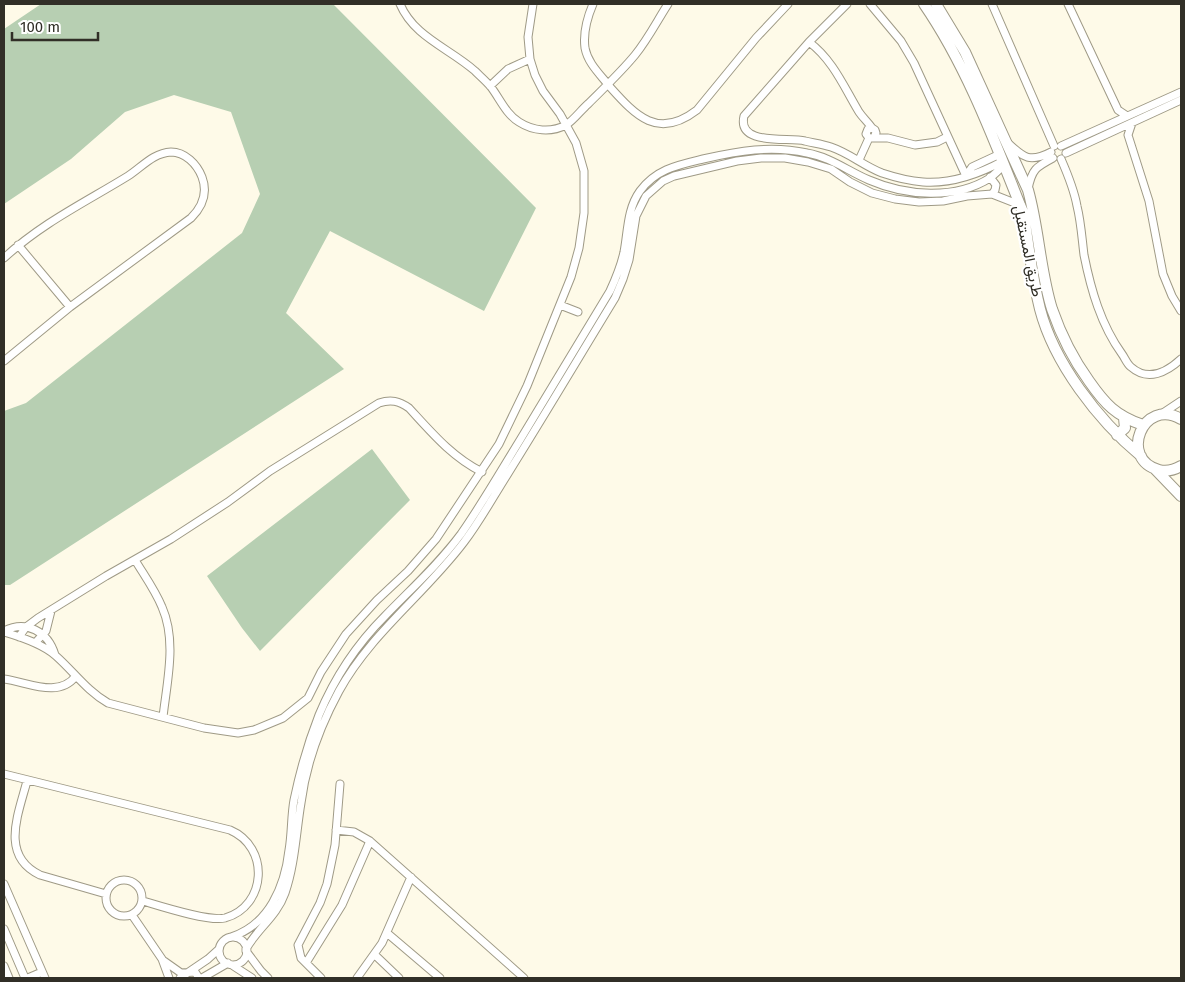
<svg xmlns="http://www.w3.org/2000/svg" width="1185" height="982" font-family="'Fira Sans',Vazirmatn,sans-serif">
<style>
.green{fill:#b7cfb2}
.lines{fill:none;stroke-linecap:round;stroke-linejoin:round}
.street-casing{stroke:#9f9a86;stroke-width:9}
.secondary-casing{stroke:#9f9a86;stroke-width:12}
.street{stroke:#fff;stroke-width:7}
.secondary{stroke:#fff;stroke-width:10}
.labels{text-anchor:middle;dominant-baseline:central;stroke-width:4.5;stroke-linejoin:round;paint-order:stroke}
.street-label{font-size:15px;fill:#312f27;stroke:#fff}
</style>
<rect width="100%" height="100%" fill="#fefae8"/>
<path class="green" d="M 41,4 L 333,4 L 536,208 L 484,311 L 330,231 L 286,313 L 344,369 L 10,585 L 4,585 L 4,411 L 26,403 L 242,233 L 260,194 L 231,112 L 174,95 L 125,112 L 71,159 L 4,204 L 4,29 Z
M 372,449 L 410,500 L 260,651 L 242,628 L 207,576 Z"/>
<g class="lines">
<g class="street-casing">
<path id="street" d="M 400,4 C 414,37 449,48 475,71 C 480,76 486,81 491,87 C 500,99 506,114 519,122 C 533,131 551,133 566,125 C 574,120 581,110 588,104 C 604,88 621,72 635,55 C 648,39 657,21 668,4
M 593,4 C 587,18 583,33 585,48 C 588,64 601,75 610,87 C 636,116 658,140 697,110 L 756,38 L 788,4
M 847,4 L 809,42 L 744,116 C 737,146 787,137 805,141 C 813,143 822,144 831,147 C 849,153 864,166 882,173 C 894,177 910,181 923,182 C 950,184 979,174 1003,161
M 870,4 L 901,41 L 914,63 L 966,176
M 992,4 L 1054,146
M 1068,4 L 1118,110 L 1127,116
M 809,42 C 833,60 844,87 859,112 C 863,118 868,122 872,128
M 490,86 L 508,69 L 530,59
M 1132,123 L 1128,135 L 1149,201 L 1163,274 L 1172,296 L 1181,311
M 874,137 L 876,133 L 875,130 L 872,128 L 868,129 L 866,134 L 869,138 L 888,138 L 915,145 L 937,142 L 947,137
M 1008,143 C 1024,158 1030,163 1051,152
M 1061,146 L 1181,92
M 1066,153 L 1181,100
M 1061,159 C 1068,175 1074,189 1077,206 C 1081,222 1082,239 1084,255 C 1091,290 1101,325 1122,354 C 1125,358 1127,364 1131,367 C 1148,382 1167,372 1181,359
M 859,160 L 869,138
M 966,176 L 972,167 L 1000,154
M 990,177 L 996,185 L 995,190 L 992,194
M 1028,189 C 1032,169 1036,167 1053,158
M 18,245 L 70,307
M 4,258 C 42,223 84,203 128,176 C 142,167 153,153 171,152 C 185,152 197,164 202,177 C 208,193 202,207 191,218 L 70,307 L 4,361
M 560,305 L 578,312
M 1163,413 L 1181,401
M 135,560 C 144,575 155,590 162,607 C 177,641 167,681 163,717
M 4,631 C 26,620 48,631 55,655
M 4,632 C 21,637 43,644 56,656 C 74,672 87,691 108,703 L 204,728 L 238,733 L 254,730 L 283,718 L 308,698 L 321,672 L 346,634 L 377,600 L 408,571 L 436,539 L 499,444 L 527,386 L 571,277 L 579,248 L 584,213 L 584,171 L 576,143 L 560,114 L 543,91 L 535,75 L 530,59 L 528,37 L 533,4
M 19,637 L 26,627 L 38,618 L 106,576 L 171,539 L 228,502 L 270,471 L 379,403 C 391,399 399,401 409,408 C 432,433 452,457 482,472
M 35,643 L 46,631 L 51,611
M 4,679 C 28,682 58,699 76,676
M 4,774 L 230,830 C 270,847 267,906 225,918 C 209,922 160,906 143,901
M 27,781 C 18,815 0,856 40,875 L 106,894
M 336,830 L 354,832 L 370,841 L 524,978
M106 898a18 18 0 1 1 36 0a18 18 0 1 1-36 0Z
M 4,884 L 45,978
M 132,915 L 162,959 L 169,978
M 4,929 L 25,978
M 387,933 L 440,978
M 231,937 C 269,925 285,886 289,850 C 292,833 291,816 294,800 C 300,771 308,743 319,715 C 334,679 357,644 385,616 C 411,589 438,565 461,534 C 482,504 501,471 520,440 C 550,390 580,341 610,291 C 616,278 621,266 624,252 C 628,231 627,209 640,191 C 656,169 678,165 703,159 C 738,151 771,145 807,153 C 830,157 848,171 869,180 C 906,196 955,200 990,178 C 995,174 1000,169 1004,165
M219 951a14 14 0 1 1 28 0a14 14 0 1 1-28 0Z
M 246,949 C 257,929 277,916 285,893 C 295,864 296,833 301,803 C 306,764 320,726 339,691 C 371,633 424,595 464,542 C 480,521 493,497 507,475 C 544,416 579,357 615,298 L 623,279 L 629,260 L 636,216 L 646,196 L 663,181 L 674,176 L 737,161 L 761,158 L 785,158 L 808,162 L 831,169 L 850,182 L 872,193 L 895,199 L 919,202 L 943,201 L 967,196 L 992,194 L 1020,205
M 246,951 L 261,971 L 268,978
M 375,955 L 399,978
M 164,961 L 181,973 L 195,972 L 199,978
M 306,963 L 342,905 L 370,841
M 232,965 L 252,978
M 4,966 L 9,978
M 28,978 L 42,972
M 180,978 L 208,959 L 219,949
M 202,978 L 228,963
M 321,978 L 301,958 L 298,945 L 320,903 L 327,884 L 335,845 L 340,784
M 357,978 L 382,943 L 411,877"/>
</g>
<g class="secondary-casing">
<path id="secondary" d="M 924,4 C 966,65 993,137 1020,205 L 1024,214 C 1028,245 1032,277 1040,309 C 1054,363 1098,420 1141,456
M 936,4 L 965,52 L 1028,190 C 1039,229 1040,271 1052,309 C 1061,335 1073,359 1089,381 C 1105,404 1116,416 1143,425
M 1181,419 C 1143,397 1118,459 1159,470 C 1167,472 1174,470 1181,466
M 1117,435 L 1125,428 L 1124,418
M 1155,469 L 1181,496"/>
</g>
<use href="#street" class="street"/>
<use href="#secondary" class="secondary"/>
</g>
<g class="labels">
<g class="street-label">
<text transform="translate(1028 251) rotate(78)">طريق المستقبل</text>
</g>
</g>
<rect width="1185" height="982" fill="none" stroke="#312f27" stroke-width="10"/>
<path d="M12 32v8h86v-8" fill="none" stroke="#312f27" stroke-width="2.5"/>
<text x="20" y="32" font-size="15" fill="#312f27" stroke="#ffffff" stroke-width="4" paint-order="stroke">100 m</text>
</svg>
